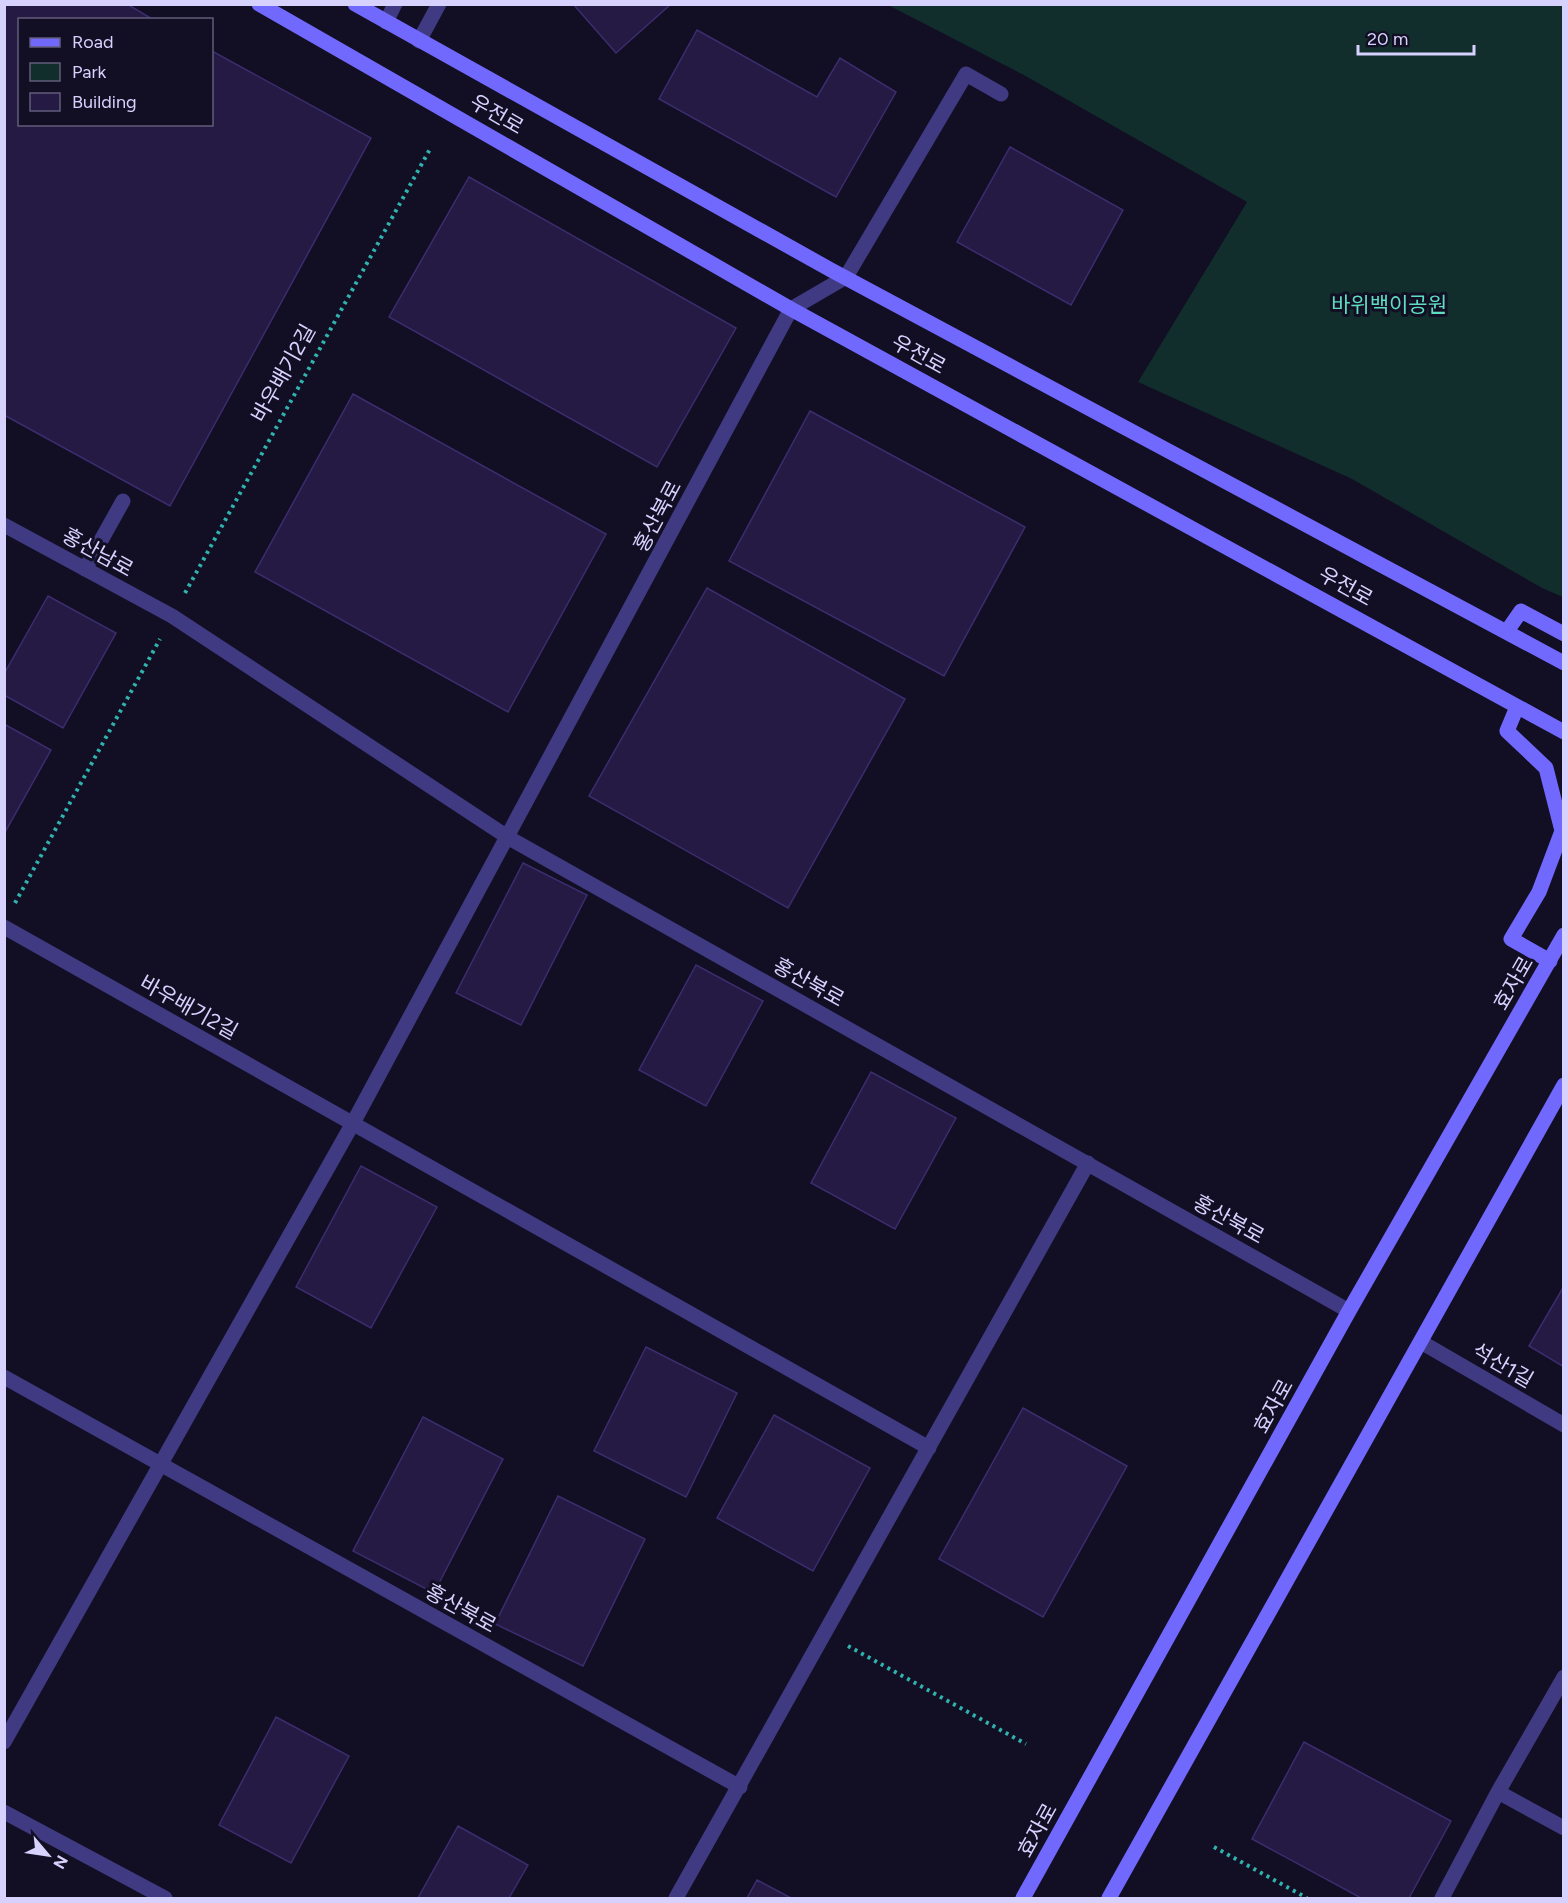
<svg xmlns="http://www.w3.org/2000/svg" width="1568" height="1903" font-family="Figtree,'Noto Sans KR',sans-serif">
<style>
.green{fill:#112d2c}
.building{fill:#241a43;stroke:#3c2d6f;stroke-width:1.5}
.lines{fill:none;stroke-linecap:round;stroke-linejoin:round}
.path{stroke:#30b3af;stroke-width:4;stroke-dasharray:3 4.5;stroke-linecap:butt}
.lane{stroke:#3f3a81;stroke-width:15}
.street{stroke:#3f3a81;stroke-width:15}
.secondary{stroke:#7169fd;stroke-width:15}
.labels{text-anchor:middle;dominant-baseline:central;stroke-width:6;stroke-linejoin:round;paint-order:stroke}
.street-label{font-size:21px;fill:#d7d1fe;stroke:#120e23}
.park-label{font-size:21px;fill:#5ddec1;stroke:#120e23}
</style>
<rect width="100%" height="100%" fill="#120e23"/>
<path class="green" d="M 888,5 L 1563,5 L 1563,597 L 1542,588 L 1352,479 L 1138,382 L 1247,202 L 1022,74 Z"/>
<path class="building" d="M 4,4 L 127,4 L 154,20 L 20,20 L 20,124 L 212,124 L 212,51 L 371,138 L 170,506 L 4,415 Z
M 573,4 L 671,4 L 616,53 Z
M 697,30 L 817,97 L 840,58 L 896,92 L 836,197 L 659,99 Z
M 1010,147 L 1123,210 L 1071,305 L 957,242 Z
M 469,177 L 736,328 L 657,467 L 389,317 Z
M 353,394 L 606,534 L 508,712 L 255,572 Z
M 810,411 L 1025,527 L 944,676 L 729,561 Z
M 707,588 L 905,699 L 788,908 L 589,796 Z
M 48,596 L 116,633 L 63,728 L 4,695 L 4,674 Z
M 4,724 L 51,750 L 4,834 Z
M 523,863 L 587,895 L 521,1025 L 456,993 Z
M 696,965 L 763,1001 L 706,1106 L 639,1070 Z
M 871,1072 L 956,1118 L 895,1229 L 811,1183 Z
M 361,1166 L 437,1207 L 371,1328 L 296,1287 Z
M 1564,1286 L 1564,1367 L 1529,1346 Z
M 646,1347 L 737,1393 L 686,1497 L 594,1451 Z
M 1023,1408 L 1127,1466 L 1043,1617 L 939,1559 Z
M 774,1415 L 870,1468 L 813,1571 L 717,1518 Z
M 423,1417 L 503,1459 L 434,1593 L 353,1551 Z
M 558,1496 L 645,1539 L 583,1666 L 495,1624 Z
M 276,1717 L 349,1756 L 291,1863 L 219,1825 Z
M 1304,1742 L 1451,1821 L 1409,1898 L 1361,1898 L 1252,1839 Z
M 458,1826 L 528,1865 L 509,1898 L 418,1898 Z
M 757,1880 L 791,1898 L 747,1898 Z"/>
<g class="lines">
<path class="path" d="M 185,593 L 430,149
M 15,903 L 160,639
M 848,1646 L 1026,1744
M 1214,1847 L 1307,1898"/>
<path class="lane" d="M 386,22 L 395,4
M 419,41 L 439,4
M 791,309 L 846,277 L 966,74 L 1001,94
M 85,569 L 123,501"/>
<path class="street" d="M 4,525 L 172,616 L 509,838 L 1349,1311
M 4,927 L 929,1448
M 1421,1342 L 1564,1425
M 4,1377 L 740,1787
M 4,1742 L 353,1123 L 791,309
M 1498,1792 L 1564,1828
M 4,1812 L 165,1898
M 676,1898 L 1088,1163
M 1442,1898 L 1498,1792 L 1564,1677"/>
<path class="secondary" d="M 259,4 L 791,309 L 1564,732
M 355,4 L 831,270 L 1564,663
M 1507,631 L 1521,611 L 1564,634
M 1517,707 L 1507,731 L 1546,768 L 1562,831 L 1539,892 L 1511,939 L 1550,961
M 1023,1898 L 1349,1311 L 1564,935
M 1109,1898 L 1564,1085"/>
</g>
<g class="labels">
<g class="street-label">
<text transform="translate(497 114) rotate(30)">우전로</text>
<text transform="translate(919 354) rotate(29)">우전로</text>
<text transform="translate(283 373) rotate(-61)">바우배기2길</text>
<text transform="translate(657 516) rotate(-62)">홍산북로</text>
<text transform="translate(98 552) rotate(29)">홍산남로</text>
<text transform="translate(1346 586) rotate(29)">우전로</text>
<text transform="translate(809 982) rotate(29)">홍산북로</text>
<text transform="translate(1513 983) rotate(-60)">효자로</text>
<text transform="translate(189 1007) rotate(29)">바우배기2길</text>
<text transform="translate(1229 1219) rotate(29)">홍산북로</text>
<text transform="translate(1503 1365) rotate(30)">석산1길</text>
<text transform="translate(1273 1406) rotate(-61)">효자로</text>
<text transform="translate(461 1608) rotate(29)">홍산북로</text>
<text transform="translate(1037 1830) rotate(-61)">효자로</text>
</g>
<g class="park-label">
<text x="1389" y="304">바위백이공원</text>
</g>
</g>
<rect width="1568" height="1903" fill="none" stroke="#d7d1fe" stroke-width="12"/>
<rect x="18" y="18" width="195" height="108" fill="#120e23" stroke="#615c7b" stroke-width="1.5"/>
<rect x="30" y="38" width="30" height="9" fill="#7169fd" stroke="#615c7b" stroke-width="1.5"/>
<text x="72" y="48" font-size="18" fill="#d7d1fe">Road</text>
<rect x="30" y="63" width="30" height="18" fill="#112d2c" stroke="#615c7b" stroke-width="1.5"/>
<text x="72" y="78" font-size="18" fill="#d7d1fe">Park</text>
<rect x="30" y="93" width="30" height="18" fill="#241a43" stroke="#615c7b" stroke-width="1.5"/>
<text x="72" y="108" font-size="18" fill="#d7d1fe">Building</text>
<g transform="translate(48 1855) rotate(119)" stroke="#120e23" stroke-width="4.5" paint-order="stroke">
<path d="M0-4.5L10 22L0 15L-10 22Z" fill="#d7d1fe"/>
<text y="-9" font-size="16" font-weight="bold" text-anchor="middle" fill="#d7d1fe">N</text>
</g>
<path d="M1358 45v9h116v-9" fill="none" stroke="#d7d1fe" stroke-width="3"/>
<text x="1367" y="45" font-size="18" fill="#d7d1fe" stroke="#120e23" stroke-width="4.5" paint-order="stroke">20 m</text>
</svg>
